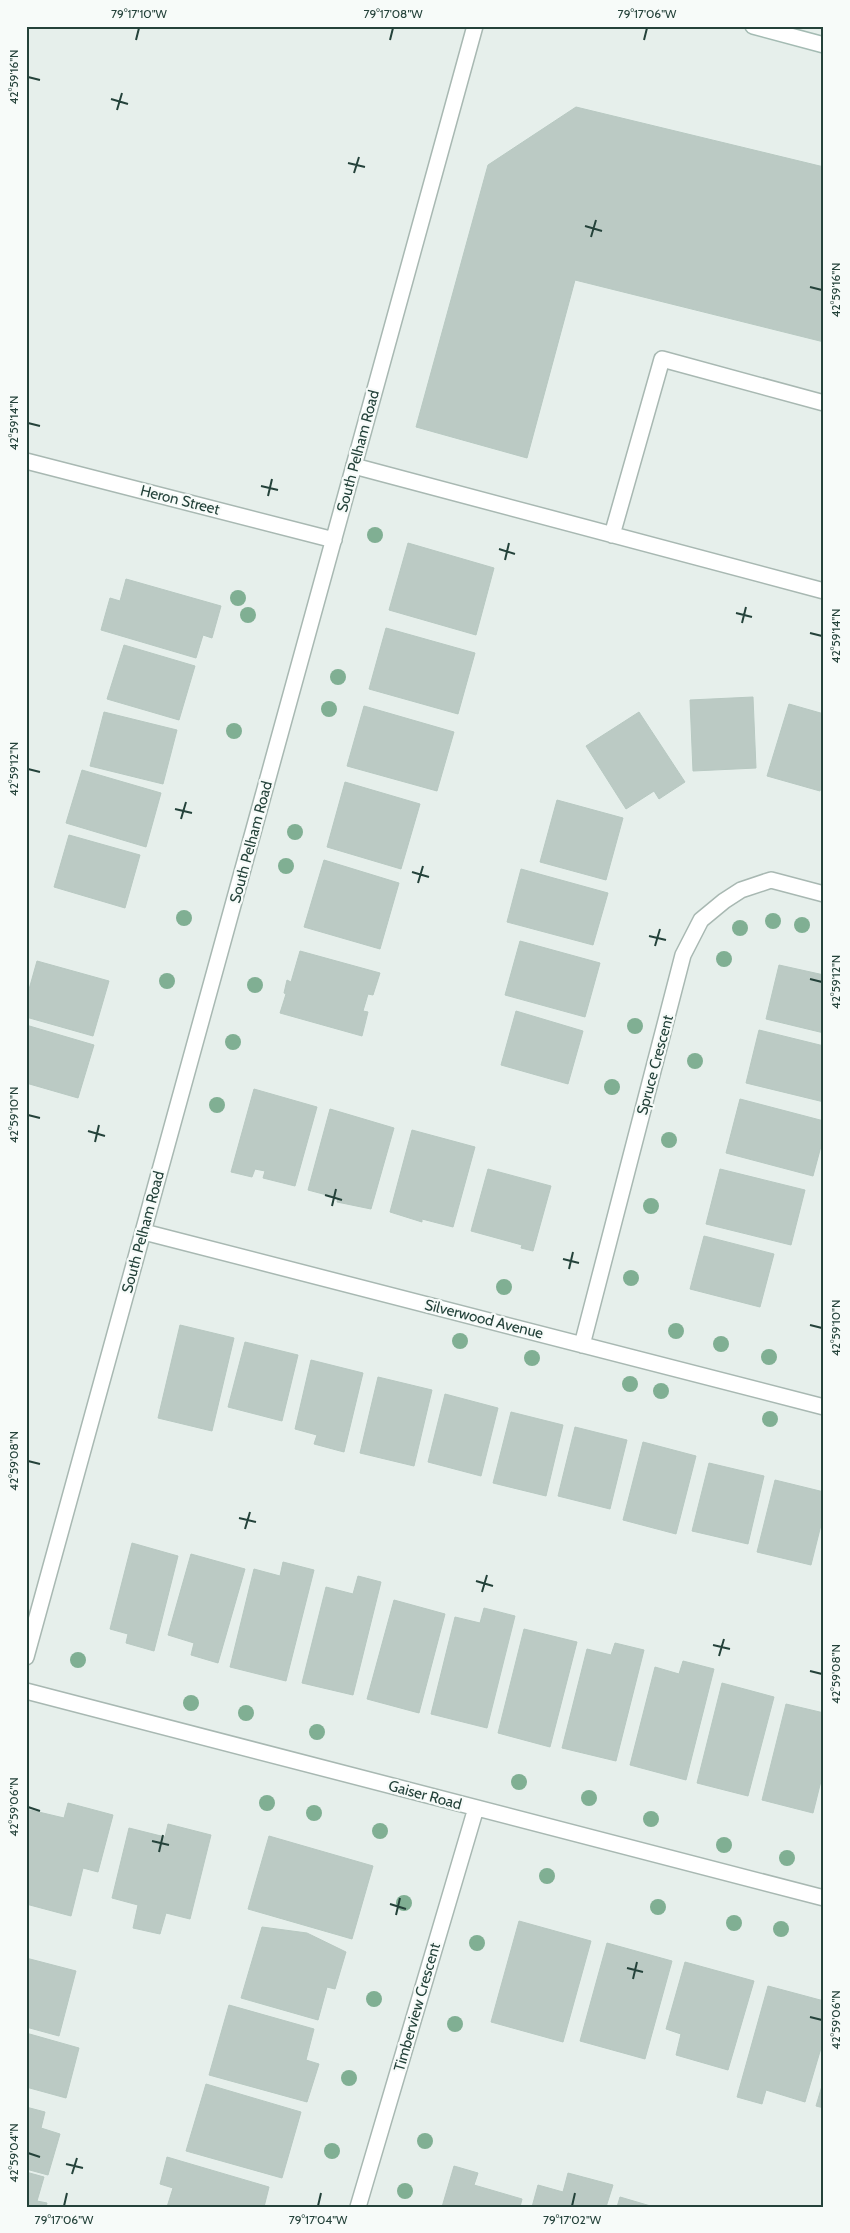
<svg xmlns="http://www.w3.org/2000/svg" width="850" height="2233" font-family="Cabin,sans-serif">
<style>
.building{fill:#bbcac4;stroke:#b8c9c2}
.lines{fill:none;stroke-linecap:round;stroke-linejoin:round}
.service-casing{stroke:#a8b8b2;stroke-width:18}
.minor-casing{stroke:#a8b8b2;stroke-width:18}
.secondary-casing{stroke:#a4bbb3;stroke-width:18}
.service{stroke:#fff;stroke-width:15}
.minor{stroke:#fff;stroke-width:15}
.secondary{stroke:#fff;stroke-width:15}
.tree{fill:#80af93}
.ticks{fill:none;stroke:#24423a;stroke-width:2}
.labels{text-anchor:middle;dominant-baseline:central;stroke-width:4.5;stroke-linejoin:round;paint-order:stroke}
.street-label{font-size:15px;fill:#24423a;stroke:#f7fbf9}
.neatline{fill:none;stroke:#24423a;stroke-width:2}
.ticks-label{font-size:12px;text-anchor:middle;fill:#24423a}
</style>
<rect width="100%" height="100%" fill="#e6efeb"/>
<path class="building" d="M 576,107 L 824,167 L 824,342 L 575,280 L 527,458 L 416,427 L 488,165 Z
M 408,543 L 494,568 L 476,635 L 389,610 Z
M 126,579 L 221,606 L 212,638 L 203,635 L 196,658 L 101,630 L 110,598 L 120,601 Z
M 386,628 L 475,653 L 458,714 L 369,689 Z
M 124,645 L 195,666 L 179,720 L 107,699 Z
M 753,697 L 756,768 L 693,771 L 690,700 Z
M 789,704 L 824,714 L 824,777 L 820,791 L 767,776 Z
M 364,706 L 454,732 L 437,791 L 347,766 Z
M 104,712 L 177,730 L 163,784 L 90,766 Z
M 639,712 L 685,782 L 659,799 L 654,791 L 626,809 L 586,746 Z
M 82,770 L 161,793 L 146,847 L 66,823 Z
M 345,782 L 420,804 L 401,869 L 327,847 Z
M 557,800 L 623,818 L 606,880 L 540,862 Z
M 69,835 L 140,855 L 125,908 L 54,887 Z
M 324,860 L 399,883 L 380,949 L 304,927 Z
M 521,869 L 608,893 L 593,945 L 507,922 Z
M 520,941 L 600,963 L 585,1017 L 505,995 Z
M 300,951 L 380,973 L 373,995 L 368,994 L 363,1011 L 368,1012 L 362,1036 L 280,1013 L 286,994 L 284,993 L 287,980 L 291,982 Z
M 37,961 L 109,981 L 93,1036 L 26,1017 L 26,1000 Z
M 779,965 L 824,975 L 824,1033 L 766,1019 Z
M 516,1011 L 583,1031 L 568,1084 L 501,1065 Z
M 26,1025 L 94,1045 L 78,1098 L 26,1083 Z
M 759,1030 L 824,1046 L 824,1102 L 746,1083 Z
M 254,1089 L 317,1107 L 295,1186 L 263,1178 L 265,1171 L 255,1169 L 252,1177 L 231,1172 Z
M 740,1099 L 824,1121 L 824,1135 L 813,1176 L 726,1153 Z
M 330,1109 L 394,1128 L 371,1209 L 337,1202 L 338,1198 L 308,1190 Z
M 412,1130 L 475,1147 L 453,1227 L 422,1219 L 422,1222 L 390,1212 Z
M 488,1169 L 551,1186 L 533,1251 L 521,1248 L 522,1245 L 471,1231 Z
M 720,1169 L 805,1190 L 791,1245 L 706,1224 Z
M 704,1236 L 774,1254 L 760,1307 L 690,1289 Z
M 180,1325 L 234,1338 L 212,1431 L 158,1418 Z
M 245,1342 L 298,1355 L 282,1421 L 228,1407 Z
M 311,1360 L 363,1373 L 344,1452 L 314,1444 L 317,1435 L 295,1429 Z
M 378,1377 L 432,1390 L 414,1466 L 360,1453 Z
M 445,1394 L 498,1408 L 481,1476 L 428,1462 Z
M 511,1412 L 563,1425 L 546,1496 L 493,1483 Z
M 575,1427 L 627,1440 L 610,1509 L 558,1496 Z
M 643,1442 L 696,1456 L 676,1534 L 623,1520 Z
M 709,1463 L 764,1476 L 748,1544 L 692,1531 Z
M 775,1480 L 824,1492 L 824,1513 L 811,1565 L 757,1552 Z
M 132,1543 L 178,1556 L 154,1651 L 126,1643 L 128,1634 L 110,1629 Z
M 191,1554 L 245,1569 L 218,1663 L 191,1655 L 194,1643 L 168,1635 Z
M 283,1562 L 314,1570 L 286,1681 L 230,1667 L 254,1569 L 280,1576 Z
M 358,1576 L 381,1582 L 353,1695 L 302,1683 L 326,1587 L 353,1594 Z
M 394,1600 L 445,1614 L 419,1713 L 367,1699 Z
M 484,1608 L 515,1616 L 487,1728 L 431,1714 L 455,1617 L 480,1623 Z
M 524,1629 L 577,1642 L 550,1747 L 498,1733 Z
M 615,1643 L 644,1650 L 616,1761 L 562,1748 L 587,1649 L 611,1655 Z
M 683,1661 L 714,1669 L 686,1780 L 630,1765 L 655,1667 L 679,1674 Z
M 722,1683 L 774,1697 L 748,1796 L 697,1783 Z
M 786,1704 L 824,1713 L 824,1769 L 813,1813 L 762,1800 Z
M 68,1803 L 113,1815 L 98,1872 L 83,1868 L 71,1916 L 26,1904 L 26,1809 L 64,1818 Z
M 168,1824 L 211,1835 L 190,1919 L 166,1913 L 160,1934 L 133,1928 L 138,1905 L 112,1898 L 129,1828 L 165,1837 Z
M 269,1836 L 373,1866 L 352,1939 L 248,1909 Z
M 519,1921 L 591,1941 L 563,2042 L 491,2022 Z
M 262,1927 L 307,1933 L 346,1952 L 335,1989 L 327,1987 L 318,2020 L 241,1998 Z
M 607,1943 L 672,1961 L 645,2059 L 580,2041 Z
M 26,1958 L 76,1971 L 59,2036 L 26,2027 Z
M 685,1962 L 754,1981 L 728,2070 L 676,2055 L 681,2034 L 666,2029 Z
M 768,1986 L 824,2001 L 824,2038 L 805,2102 L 766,2090 L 762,2104 L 737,2097 Z
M 229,2005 L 314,2029 L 306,2060 L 319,2064 L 307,2102 L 209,2075 Z
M 26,2033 L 79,2048 L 66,2098 L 26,2087 Z
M 824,2079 L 824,2108 L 816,2106 Z
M 206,2084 L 301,2112 L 282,2178 L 186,2151 Z
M 26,2107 L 45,2112 L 41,2128 L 60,2134 L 48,2175 L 26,2169 Z
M 167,2157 L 269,2187 L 264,2207 L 167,2207 L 173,2188 L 160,2184 Z
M 454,2166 L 478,2173 L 474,2185 L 522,2199 L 520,2207 L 442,2207 Z
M 26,2172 L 44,2177 L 37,2201 L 47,2203 L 46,2207 L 26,2207 Z
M 568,2173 L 613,2185 L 606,2207 L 532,2207 L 538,2185 L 563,2192 Z
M 620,2197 L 654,2207 L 617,2207 Z"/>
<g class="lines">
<g class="service-casing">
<path id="service" d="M 354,466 L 824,591
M 612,535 L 662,359 L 824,403"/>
</g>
<g class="minor-casing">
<path id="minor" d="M 26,461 L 334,540
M 144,1232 L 824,1407
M 582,1345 L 683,955 L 701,920 L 724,901 L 741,890 L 771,880 L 824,894
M 26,1657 L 475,26
M 26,1691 L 824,1898
M 358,2207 L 476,1808"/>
</g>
<g class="secondary-casing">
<path id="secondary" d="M 753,26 L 824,45"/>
</g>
<use href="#service" class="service"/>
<use href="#minor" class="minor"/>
<use href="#secondary" class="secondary"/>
</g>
<g class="tree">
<circle cx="375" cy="535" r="8"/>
<circle cx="238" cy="598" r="8"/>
<circle cx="248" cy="615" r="8"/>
<circle cx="338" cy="677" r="8"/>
<circle cx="329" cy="709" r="8"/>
<circle cx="234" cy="731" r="8"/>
<circle cx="295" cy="832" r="8"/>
<circle cx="286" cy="866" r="8"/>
<circle cx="184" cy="918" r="8"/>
<circle cx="773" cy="921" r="8"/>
<circle cx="802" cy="925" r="8"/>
<circle cx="740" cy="928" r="8"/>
<circle cx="724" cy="959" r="8"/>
<circle cx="167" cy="981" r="8"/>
<circle cx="255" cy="985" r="8"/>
<circle cx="635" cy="1026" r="8"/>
<circle cx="233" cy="1042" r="8"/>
<circle cx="695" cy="1061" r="8"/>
<circle cx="612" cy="1087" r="8"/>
<circle cx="217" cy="1105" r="8"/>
<circle cx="669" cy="1140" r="8"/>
<circle cx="651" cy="1206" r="8"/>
<circle cx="631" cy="1278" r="8"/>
<circle cx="504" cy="1287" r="8"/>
<circle cx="676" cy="1331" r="8"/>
<circle cx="460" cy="1341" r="8"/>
<circle cx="721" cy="1344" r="8"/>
<circle cx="769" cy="1357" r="8"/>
<circle cx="532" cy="1358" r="8"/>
<circle cx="630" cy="1384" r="8"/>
<circle cx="661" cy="1391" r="8"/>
<circle cx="770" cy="1419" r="8"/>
<circle cx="78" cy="1660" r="8"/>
<circle cx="191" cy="1703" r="8"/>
<circle cx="246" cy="1713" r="8"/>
<circle cx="317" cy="1732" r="8"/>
<circle cx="519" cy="1782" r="8"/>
<circle cx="589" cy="1798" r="8"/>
<circle cx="267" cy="1803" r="8"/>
<circle cx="314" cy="1813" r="8"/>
<circle cx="651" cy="1819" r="8"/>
<circle cx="380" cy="1831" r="8"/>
<circle cx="724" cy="1845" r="8"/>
<circle cx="787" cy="1858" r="8"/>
<circle cx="547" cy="1876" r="8"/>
<circle cx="404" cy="1903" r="8"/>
<circle cx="658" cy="1907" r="8"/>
<circle cx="734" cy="1923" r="8"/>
<circle cx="781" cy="1929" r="8"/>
<circle cx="477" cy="1943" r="8"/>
<circle cx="374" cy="1999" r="8"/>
<circle cx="455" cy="2024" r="8"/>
<circle cx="349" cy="2078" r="8"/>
<circle cx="425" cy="2141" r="8"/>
<circle cx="332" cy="2151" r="8"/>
<circle cx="405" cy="2191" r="8"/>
</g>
<path class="ticks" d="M 136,40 L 139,28M 390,40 L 393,28M 644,40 L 647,28M 28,77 L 40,80M 111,99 L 128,104M 117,110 L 122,93M 348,163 L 365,167M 354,173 L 359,157M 585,226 L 602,231M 591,237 L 596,220M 810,287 L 822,290M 28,423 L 40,426M 261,486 L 278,490M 268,496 L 272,479M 499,549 L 515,554M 505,560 L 509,543M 736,613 L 752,617M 742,623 L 746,607M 810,633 L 822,636M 28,769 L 40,772M 175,809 L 192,813M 181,819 L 186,802M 412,872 L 429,877M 418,883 L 423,866M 649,936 L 666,940M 655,946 L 660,929M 810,979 L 822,982M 28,1115 L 40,1118M 88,1131 L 105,1136M 95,1142 L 99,1125M 325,1195 L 342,1200M 332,1206 L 336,1189M 563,1259 L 579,1263M 569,1269 L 573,1252M 810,1325 L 822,1328M 28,1461 L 40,1464M 239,1518 L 256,1522M 245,1529 L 250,1512M 476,1581 L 493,1586M 482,1592 L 487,1575M 713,1645 L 730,1649M 719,1656 L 724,1639M 810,1671 L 822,1674M 28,1807 L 40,1811M 152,1841 L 169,1845M 159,1852 L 163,1835M 390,1904 L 406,1909M 396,1915 L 400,1898M 627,1968 L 643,1972M 633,1979 L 637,1962M 810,2017 L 822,2020M 28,2153 L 40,2157M 66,2164 L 83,2168M 72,2174 L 77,2158M 64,2206 L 67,2193M 318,2206 L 321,2193M 572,2206 L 575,2193"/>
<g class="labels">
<g class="street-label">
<text transform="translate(358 451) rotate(-75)">South Pelham Road</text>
<text transform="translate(180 500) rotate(14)">Heron Street</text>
<text transform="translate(251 842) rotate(-75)">South Pelham Road</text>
<text transform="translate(655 1065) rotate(-75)">Spruce Crescent</text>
<text transform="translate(143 1232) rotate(-75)">South Pelham Road</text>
<text transform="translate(484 1319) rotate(14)">Silverwood Avenue</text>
<text transform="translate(425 1795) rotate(15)">Gaiser Road</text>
<text transform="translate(417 2007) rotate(-74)">Timberview Crescent</text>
</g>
</g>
<rect width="850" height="2233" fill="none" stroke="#f7fbf9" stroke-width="55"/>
<rect x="28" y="28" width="794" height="2178" class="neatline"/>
<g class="ticks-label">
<text x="139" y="18">79°17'10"W</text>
<text x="393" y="18">79°17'08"W</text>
<text x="647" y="18">79°17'06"W</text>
<text transform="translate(14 77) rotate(-90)" y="4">42°59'16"N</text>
<text transform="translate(836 290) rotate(-90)" y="4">42°59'16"N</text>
<text transform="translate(14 423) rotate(-90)" y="4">42°59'14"N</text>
<text transform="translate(836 636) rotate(-90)" y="4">42°59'14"N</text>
<text transform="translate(14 769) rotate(-90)" y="4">42°59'12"N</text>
<text transform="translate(836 982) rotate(-90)" y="4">42°59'12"N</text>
<text transform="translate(14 1115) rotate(-90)" y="4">42°59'10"N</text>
<text transform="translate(836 1328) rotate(-90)" y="4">42°59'10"N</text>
<text transform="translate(14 1461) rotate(-90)" y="4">42°59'08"N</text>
<text transform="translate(836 1674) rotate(-90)" y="4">42°59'08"N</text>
<text transform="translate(14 1807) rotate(-90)" y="4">42°59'06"N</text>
<text transform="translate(836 2020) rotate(-90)" y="4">42°59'06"N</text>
<text transform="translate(14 2153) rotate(-90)" y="4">42°59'04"N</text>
<text x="64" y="2224">79°17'06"W</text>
<text x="318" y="2224">79°17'04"W</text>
<text x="572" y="2224">79°17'02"W</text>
</g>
</svg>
